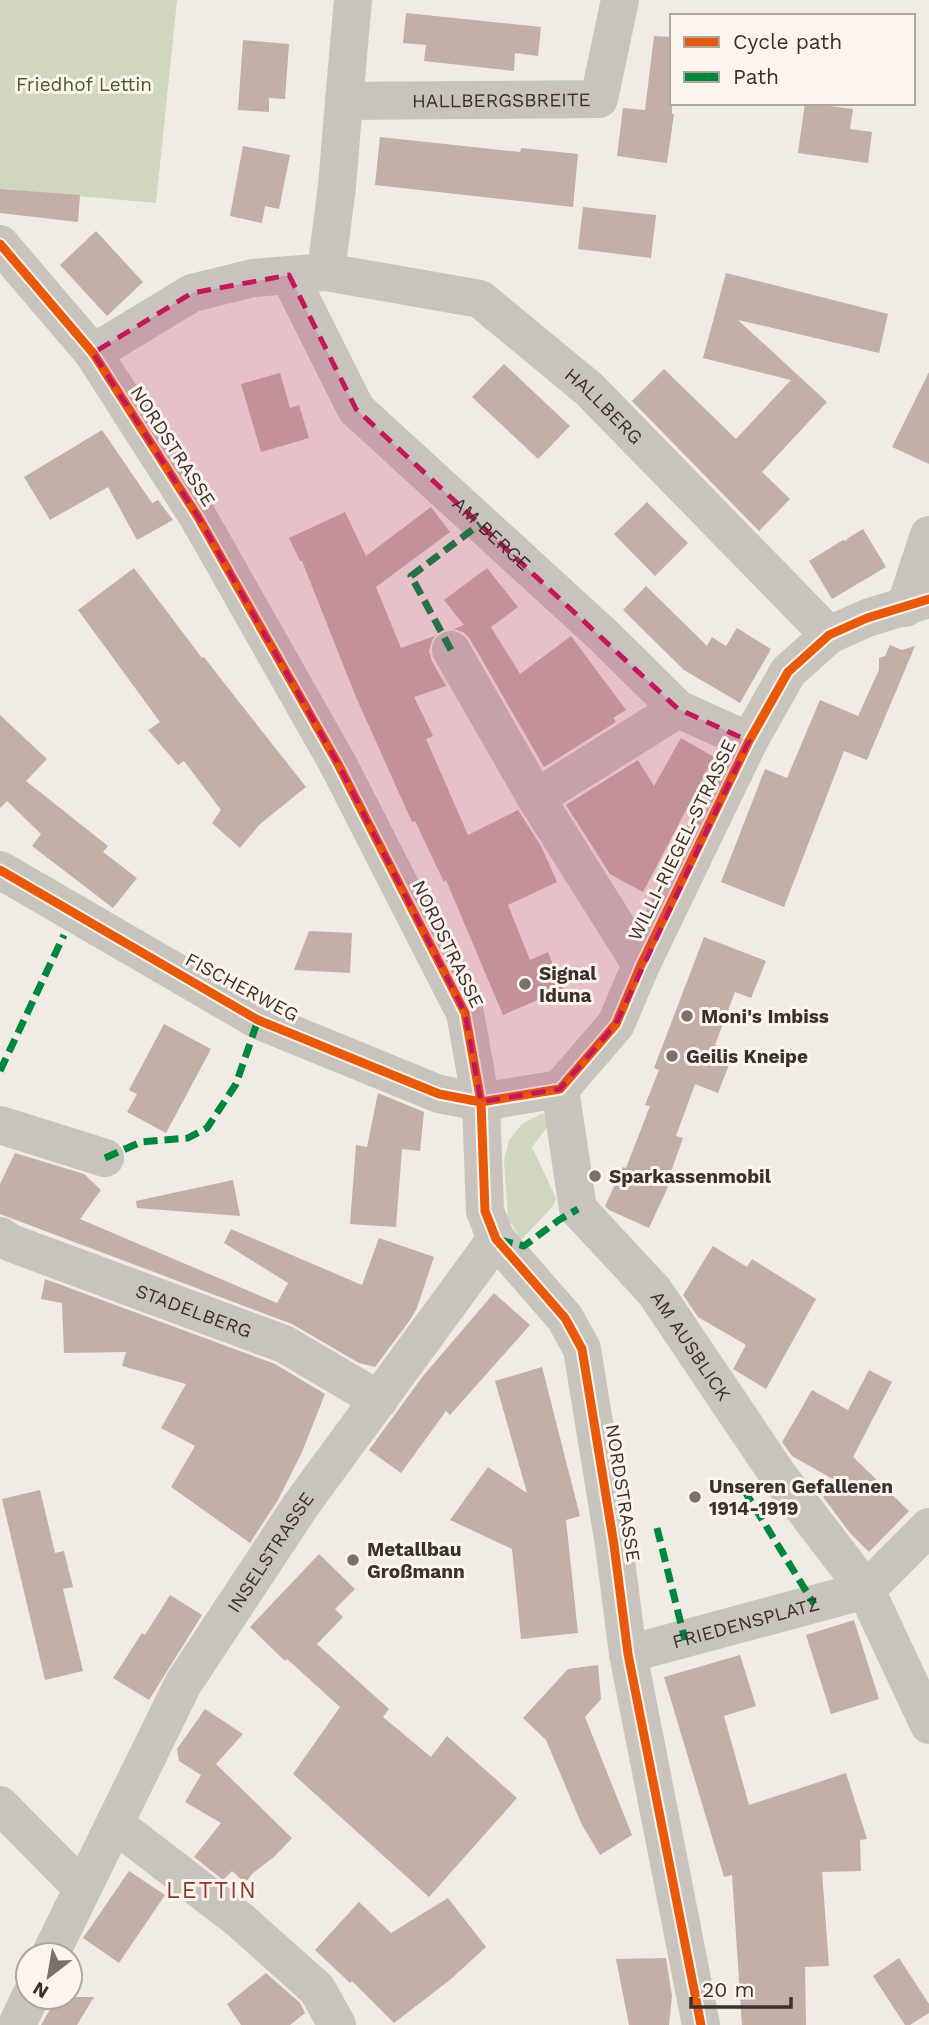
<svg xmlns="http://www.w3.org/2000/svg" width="929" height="2025" font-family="'Work Sans',sans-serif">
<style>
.green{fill:#d1d6bf}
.building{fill:#c3afa7}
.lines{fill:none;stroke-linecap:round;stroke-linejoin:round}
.minor{stroke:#c9c3be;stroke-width:38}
.tertiary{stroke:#c9c3be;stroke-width:38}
.quiet{stroke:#00873e;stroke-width:7;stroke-dasharray:14 7;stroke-linecap:butt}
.cycleway-casing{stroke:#fbf5ee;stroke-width:13}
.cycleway{stroke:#e8590c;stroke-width:9}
.marked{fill:#c2185b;fill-opacity:0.2;stroke:#c2185b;stroke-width:5;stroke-dasharray:14 9;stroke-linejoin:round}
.poi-dot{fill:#7a716c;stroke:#fbf5ee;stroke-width:2.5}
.labels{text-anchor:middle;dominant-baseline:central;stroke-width:6;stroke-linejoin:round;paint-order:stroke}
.park-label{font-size:19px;fill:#4a5a2e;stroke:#fbf5ee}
.street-label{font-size:19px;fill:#3b302b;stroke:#fbf5ee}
.poi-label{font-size:19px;font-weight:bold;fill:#3b302b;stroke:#fbf5ee;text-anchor:start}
.quarter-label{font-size:23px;letter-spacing:2px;fill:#8c3b22;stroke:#fbf5ee}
</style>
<rect width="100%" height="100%" fill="#f0ebe5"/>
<path class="green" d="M 0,0 L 177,0 L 156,203 L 0,189 Z
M 543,1113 L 548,1126 L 532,1147 L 556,1198 L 553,1206 L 521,1240 L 508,1218 L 504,1161 L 509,1140 L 522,1124 Z"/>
<path class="building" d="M 406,13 L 541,27 L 538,56 L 515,53 L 514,71 L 424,61 L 426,45 L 403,43 Z
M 654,36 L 672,37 L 672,114 L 674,114 L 667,163 L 617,156 L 623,108 L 645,110 Z
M 243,40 L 289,44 L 285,99 L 269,98 L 269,112 L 238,110 Z
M 805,103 L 853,109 L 850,129 L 872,132 L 868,163 L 798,153 Z
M 380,137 L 520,152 L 521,148 L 578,154 L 573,207 L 375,185 Z
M 243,146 L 290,155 L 279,209 L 265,206 L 262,223 L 230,216 Z
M 0,189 L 80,195 L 78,222 L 0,213 Z
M 583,207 L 656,215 L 651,258 L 578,249 Z
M 96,231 L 143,282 L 107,316 L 60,265 Z
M 726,273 L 888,314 L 879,353 L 738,320 L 827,402 L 762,472 L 790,499 L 759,531 L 632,401 L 664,369 L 736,439 L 791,380 L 703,358 Z
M 504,364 L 570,426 L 538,459 L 472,397 Z
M 929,372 L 929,464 L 892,447 Z
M 280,373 L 290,408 L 299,405 L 309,438 L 261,452 L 241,384 Z
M 102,430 L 152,503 L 158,500 L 173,520 L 137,540 L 108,487 L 50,520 L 24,477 Z
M 647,502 L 688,543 L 655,576 L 614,534 Z
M 431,507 L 450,532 L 376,587 L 401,648 L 435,636 L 432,640 L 429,651 L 432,661 L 446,686 L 414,697 L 433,736 L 426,739 L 468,835 L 518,810 L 541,846 L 557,882 L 508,905 L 530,960 L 548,952 L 563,989 L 503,1015 L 446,880 L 444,882 L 415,821 L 412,822 L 356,697 L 302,561 L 300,561 L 289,538 L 345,512 L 366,556 Z
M 863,529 L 886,567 L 832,599 L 809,561 L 843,540 L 846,541 L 848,538 Z
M 134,568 L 202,658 L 204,657 L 221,679 L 306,787 L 260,824 L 240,848 L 212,823 L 221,810 L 184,761 L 178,765 L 148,730 L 160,722 L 78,610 Z
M 487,568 L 518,607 L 491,627 L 520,674 L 571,636 L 626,710 L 613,718 L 616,722 L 544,767 L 470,639 L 463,632 L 454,629 L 464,625 L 444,600 Z
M 646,586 L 707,646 L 712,637 L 726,646 L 737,628 L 771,649 L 740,703 L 684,670 L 623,610 Z
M 890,645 L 902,650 L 915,646 L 867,760 L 844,751 L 784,907 L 721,882 L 765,769 L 787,778 L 820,700 L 858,716 L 879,670 L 879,658 L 885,656 Z
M 0,715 L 47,759 L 26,781 L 108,846 L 103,852 L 137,878 L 113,908 L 32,846 L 41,834 L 7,801 L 0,808 Z
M 681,738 L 714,757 L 643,892 L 610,874 L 566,805 L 638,760 L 654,786 Z
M 309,931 L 352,933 L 350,973 L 294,970 Z
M 704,937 L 766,961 L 751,998 L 735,992 L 715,1045 L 734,1052 L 718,1093 L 695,1084 L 676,1136 L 683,1138 L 666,1186 L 668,1187 L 649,1228 L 609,1210 L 605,1206 L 623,1167 L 626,1168 L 650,1106 L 645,1105 L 659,1070 L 654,1068 Z
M 164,1024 L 211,1049 L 166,1133 L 127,1112 L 137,1094 L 129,1090 Z
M 378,1093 L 424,1112 L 420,1151 L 402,1149 L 396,1227 L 350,1224 L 356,1145 L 367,1147 Z
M 15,1153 L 84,1174 L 101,1190 L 80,1219 L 277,1303 L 288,1283 L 224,1243 L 231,1229 L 362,1285 L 379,1238 L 434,1257 L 417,1308 L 410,1320 L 375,1367 L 359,1363 L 292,1324 L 0,1214 L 0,1184 Z
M 233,1180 L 240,1216 L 137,1208 L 136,1201 Z
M 713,1246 L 747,1267 L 752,1259 L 816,1299 L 766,1389 L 733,1369 L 746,1345 L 698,1317 L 683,1295 Z
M 45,1279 L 275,1364 L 325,1394 L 302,1452 L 278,1500 L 250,1543 L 171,1487 L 195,1446 L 161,1428 L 186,1384 L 122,1366 L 126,1352 L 64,1353 L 62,1303 L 41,1299 Z
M 494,1293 L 530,1325 L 450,1415 L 446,1411 L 401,1473 L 369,1450 L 423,1376 Z
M 542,1367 L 580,1516 L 566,1520 L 578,1633 L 521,1639 L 512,1549 L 450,1520 L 488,1467 L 527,1493 L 495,1381 Z
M 869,1370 L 892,1382 L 853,1457 L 909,1511 L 869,1552 L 850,1533 L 823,1497 L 838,1482 L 792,1456 L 782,1442 L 812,1390 L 848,1410 Z
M 40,1490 L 55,1553 L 64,1551 L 73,1587 L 63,1589 L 83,1671 L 45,1680 L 2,1499 Z
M 319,1554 L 355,1589 L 335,1609 L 343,1617 L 317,1644 L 389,1709 L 383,1717 L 431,1757 L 447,1736 L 517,1798 L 429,1897 L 293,1774 L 340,1707 L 287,1659 L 285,1661 L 250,1627 Z
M 170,1595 L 202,1615 L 149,1700 L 113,1678 L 142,1633 L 145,1635 Z
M 854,1620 L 879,1699 L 831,1714 L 806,1635 Z
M 740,1655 L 756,1706 L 724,1716 L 749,1805 L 846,1773 L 867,1839 L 860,1840 L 861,1871 L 822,1872 L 829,1966 L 805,1967 L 806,2025 L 742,2025 L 732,1875 L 724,1877 L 664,1677 Z
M 598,1665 L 601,1699 L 585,1717 L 632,1835 L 600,1855 L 582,1825 L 546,1740 L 523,1718 L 568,1669 Z
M 205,1709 L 243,1734 L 216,1764 L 292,1838 L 274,1857 L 253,1873 L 245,1883 L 232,1871 L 223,1880 L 194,1857 L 221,1823 L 185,1802 L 201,1775 L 179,1761 L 177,1749 Z
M 129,1871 L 165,1895 L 119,1963 L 83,1938 Z
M 448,1898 L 486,1947 L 451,1979 L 394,2023 L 352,1981 L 350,1983 L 315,1950 L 359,1902 L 391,1933 Z
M 666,1958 L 672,1996 L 669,2025 L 629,2025 L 616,1959 Z
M 899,1958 L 929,2004 L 929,2013 L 910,2025 L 905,2025 L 873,1976 Z
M 266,1973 L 300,2003 L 305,2013 L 290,2025 L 241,2025 L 227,2004 Z
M 57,1997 L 94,1997 L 77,2025 L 41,2025 Z"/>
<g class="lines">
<g class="minor">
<path d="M 344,101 L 353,0"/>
<path id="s1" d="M 326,272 L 480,299 L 589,389 L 829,635"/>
<path id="s2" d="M 289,275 L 356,409 L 604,636 L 678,709 L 749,741"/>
<path id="s3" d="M 93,353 L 192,293 L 253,278 L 326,272 L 337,186 L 344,101 L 599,99 L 620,0"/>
<path d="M 905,608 L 929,535"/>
<path d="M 451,650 L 536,798 L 641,965"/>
<path d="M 536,798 L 678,709"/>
<path d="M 0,870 L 258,1020 L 439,1094 L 481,1102"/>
<path id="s4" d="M 560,1089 L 578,1209 L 655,1292 L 778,1475 L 866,1590 L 929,1725"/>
<path d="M 0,1125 L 105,1158"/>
<path id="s5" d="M 0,1236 L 11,1243 L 284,1344 L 379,1400"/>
<path d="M 866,1590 L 929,1527"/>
<path id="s6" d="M 628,1654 L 866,1590"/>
<path d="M 0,1805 L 82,1888"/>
<path d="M 115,1824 L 241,1921 L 317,1989 L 337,2025"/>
<path id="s7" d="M 50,1955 L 183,1684 L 301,1505 L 496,1239"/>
<path d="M 17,2025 L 30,1997"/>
</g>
<path class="tertiary" d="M 0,244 L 93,353 L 198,517 L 338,764 L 465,1013 L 481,1102 L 485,1211 L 496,1239 L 565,1318 L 582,1349 L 614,1545 L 628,1654 L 701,2025
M 481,1102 L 560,1089 L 616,1024 L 641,965 L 749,741 L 788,672 L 829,635 L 867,618 L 929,599"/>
<path class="quiet" d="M 451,650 L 411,576 L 480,524
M 0,1071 L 64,935
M 105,1158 L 141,1142 L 188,1138 L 207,1128 L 236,1084 L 258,1020
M 499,1240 L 524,1246 L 559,1220 L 578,1209
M 744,1490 L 814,1604
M 657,1528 L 685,1640"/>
<g class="cycleway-casing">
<path id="cycleway" d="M 0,244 L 93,353 L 198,517 L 338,764 L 465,1013 L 481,1102 L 485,1211 L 496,1239 L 565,1318 L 582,1349 L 614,1545 L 628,1654 L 701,2025
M 0,870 L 258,1020 L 439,1094 L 481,1102 L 560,1089 L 616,1024 L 641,965 L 749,741 L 788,672 L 829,635 L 867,618 L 929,599"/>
</g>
<use href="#cycleway" class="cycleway"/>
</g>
<path class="marked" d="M 289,275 L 356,409 L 678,709 L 749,741 L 616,1024 L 560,1089 L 481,1102 L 465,1013 L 338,764 L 198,517 L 93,353 L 192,293 Z"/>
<g class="poi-dot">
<circle cx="525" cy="984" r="7"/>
<circle cx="687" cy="1016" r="7"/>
<circle cx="672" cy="1056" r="7"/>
<circle cx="595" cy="1176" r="7"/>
<circle cx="695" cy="1497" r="7"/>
<circle cx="353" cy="1560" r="7"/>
</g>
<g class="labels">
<g class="park-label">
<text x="84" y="84">Friedhof Lettin</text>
</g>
<g class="street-label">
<text stroke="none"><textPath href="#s3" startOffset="581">HALLBERGSBREITE</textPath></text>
<text stroke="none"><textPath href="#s1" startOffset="320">HALLBERG</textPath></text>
<text transform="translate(173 446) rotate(57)">NORDSTRASSE</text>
<text stroke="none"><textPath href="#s2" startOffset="334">AM BERGE</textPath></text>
<text transform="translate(682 840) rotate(-64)">WILLI-RIEGEL-STRASSE</text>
<text transform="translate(448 944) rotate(64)">NORDSTRASSE</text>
<text transform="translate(242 987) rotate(28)">FISCHERWEG</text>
<text stroke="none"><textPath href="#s5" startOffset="208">STADELBERG</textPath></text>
<text stroke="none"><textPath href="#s4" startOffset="299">AM AUSBLICK</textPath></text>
<text transform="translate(623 1493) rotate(81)">NORDSTRASSE</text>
<text stroke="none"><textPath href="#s7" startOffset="460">INSELSTRASSE</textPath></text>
<text stroke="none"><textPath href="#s6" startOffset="122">FRIEDENSPLATZ</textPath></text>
</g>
<g class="poi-label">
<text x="539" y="973">Signal<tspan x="539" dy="22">Iduna</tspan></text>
<text x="701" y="1016">Moni's Imbiss</text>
<text x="686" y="1056">Geilis Kneipe</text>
<text x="609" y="1176">Sparkassenmobil</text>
<text x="709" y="1486">Unseren Gefallenen<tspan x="709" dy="22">1914-1919</tspan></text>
<text x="367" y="1549">Metallbau<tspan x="367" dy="22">Großmann</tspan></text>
</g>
<g class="quarter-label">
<text x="212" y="1890">LETTIN</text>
</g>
</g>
<rect x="670" y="14" width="245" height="91" fill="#fbf5ee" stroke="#aea6a0" stroke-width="2"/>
<rect x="684" y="37" width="35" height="10" fill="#e8590c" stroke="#aea6a0" stroke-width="2"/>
<text x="733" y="49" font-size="21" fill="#3b302b">Cycle path</text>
<rect x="684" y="72" width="35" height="10" fill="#00873e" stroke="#aea6a0" stroke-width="2"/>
<text x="733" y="84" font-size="21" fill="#3b302b">Path</text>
<g transform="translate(49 1976) rotate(211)"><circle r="33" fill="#fbf5ee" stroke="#aea6a0" stroke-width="2"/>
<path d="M0-5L12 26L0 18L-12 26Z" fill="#7a716c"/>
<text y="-10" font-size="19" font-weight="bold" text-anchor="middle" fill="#3b302b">N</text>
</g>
<path d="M691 1997v10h100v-10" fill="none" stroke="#3b302b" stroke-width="3.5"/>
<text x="702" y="1997" font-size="21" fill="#3b302b" stroke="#fbf5ee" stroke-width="5" paint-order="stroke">20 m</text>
</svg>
